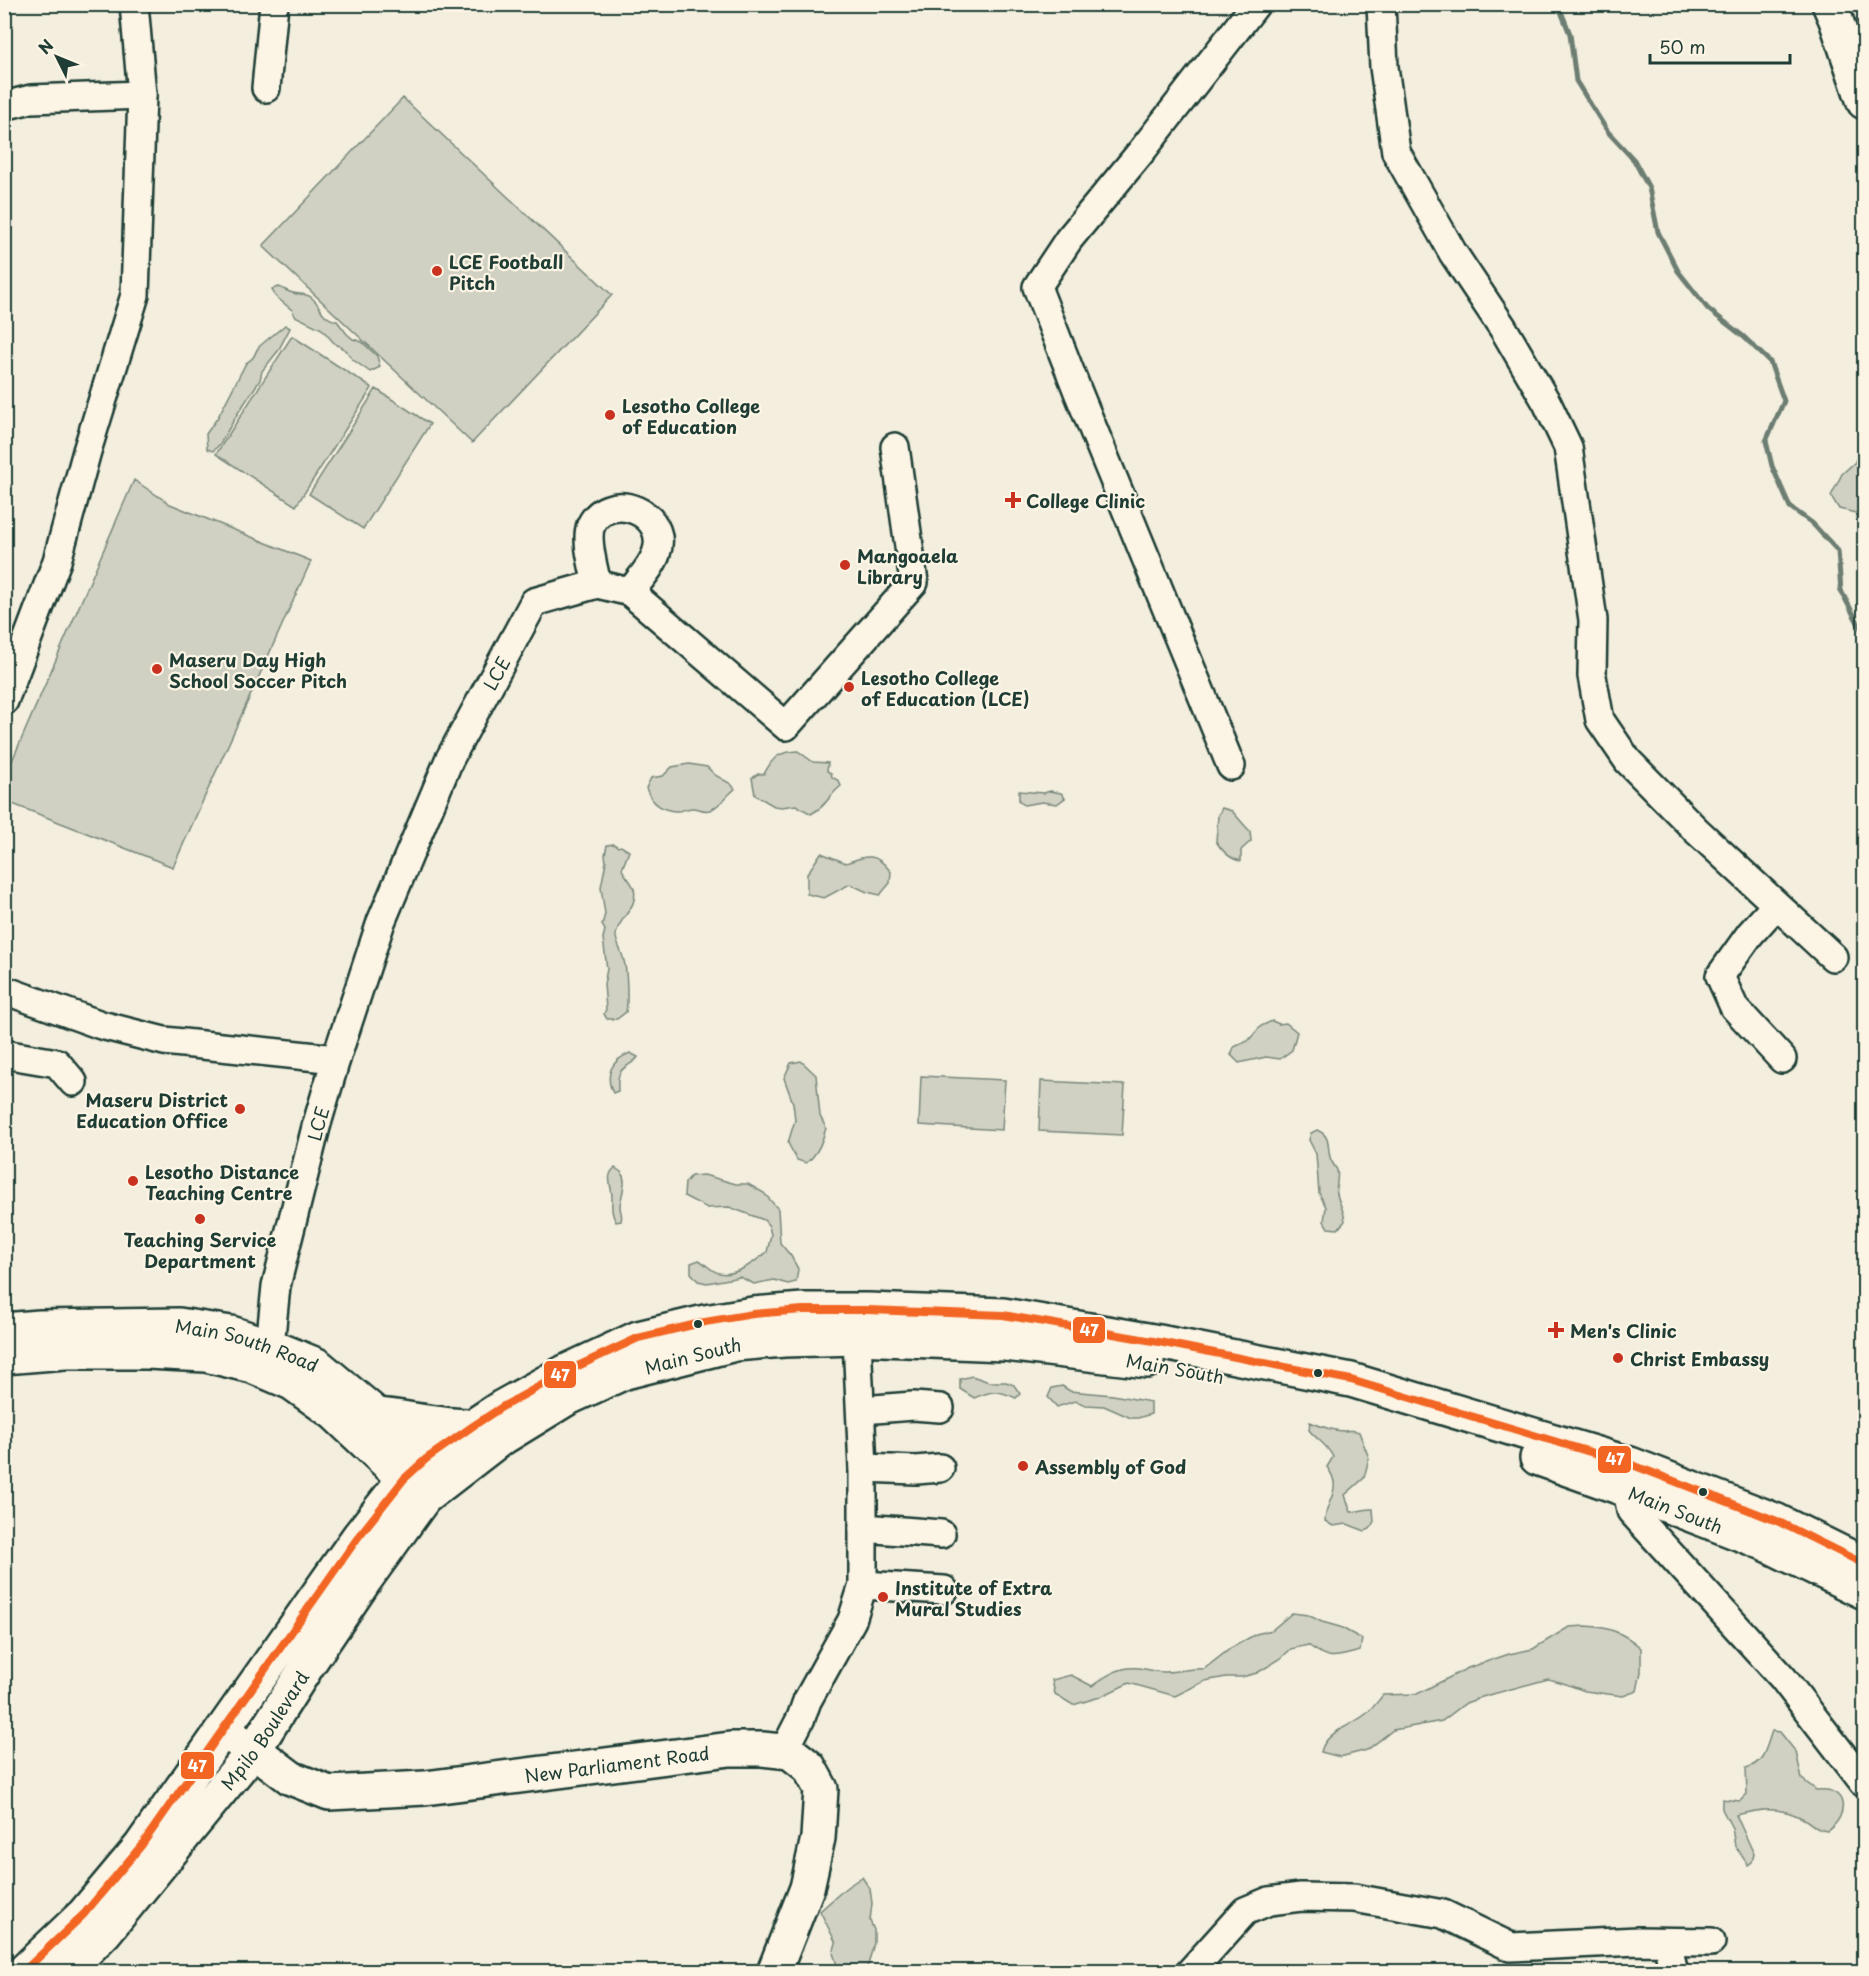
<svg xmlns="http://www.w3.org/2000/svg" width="1869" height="1976" font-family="'Playpen Sans',sans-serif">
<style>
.green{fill:#d0d1c2;stroke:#78877b;stroke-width:1.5}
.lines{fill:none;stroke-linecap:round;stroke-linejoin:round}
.stream{stroke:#6c7d72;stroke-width:5}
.minor-casing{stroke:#1f3d34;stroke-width:32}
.major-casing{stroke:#1f3d34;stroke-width:38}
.highway-casing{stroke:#1f3d34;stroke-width:38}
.minor{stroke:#fcf5e5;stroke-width:27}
.major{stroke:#fcf5e5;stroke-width:33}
.highway{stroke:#fcf5e5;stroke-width:33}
.bus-1-casing{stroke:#fcf5e5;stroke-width:12}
.bus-1{stroke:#f26522;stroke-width:8}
.poi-dot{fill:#c8321e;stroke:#fcf5e5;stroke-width:2}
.bus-dot{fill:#1f3d34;stroke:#fcf5e5;stroke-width:2}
.labels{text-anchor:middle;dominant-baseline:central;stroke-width:4.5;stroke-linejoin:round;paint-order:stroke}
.poi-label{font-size:18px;font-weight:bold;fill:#1f3d34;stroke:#fcf5e5;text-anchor:start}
.street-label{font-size:18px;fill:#1f3d34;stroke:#fcf5e5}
.line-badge{stroke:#fcf5e5;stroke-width:2}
.badge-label{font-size:16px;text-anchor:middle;font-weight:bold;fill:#fff}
</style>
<rect width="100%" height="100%" fill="#f3eede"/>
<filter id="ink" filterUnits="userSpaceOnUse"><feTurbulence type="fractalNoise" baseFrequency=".0167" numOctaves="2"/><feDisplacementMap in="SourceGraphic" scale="12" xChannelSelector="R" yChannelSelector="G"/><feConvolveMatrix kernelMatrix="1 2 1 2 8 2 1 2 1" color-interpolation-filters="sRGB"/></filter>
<g filter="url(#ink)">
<path class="green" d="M 403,98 L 612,295 L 472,443 L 263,246 Z
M 279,287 C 284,289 288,292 293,293 C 300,295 306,293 312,298 C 323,307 319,317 337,321 L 347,334 L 353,339 L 362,342 L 377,356 L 380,367 L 370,372 L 352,359 L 346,350 L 334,343 L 322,329 L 295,316 L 292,310 L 275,296 L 272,289 Z
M 285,325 L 290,328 L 278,351 L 262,371 L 260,380 L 238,413 L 220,444 L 213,451 L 207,449 L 206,434 L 218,417 L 246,363 C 256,357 253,356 258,348 C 261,344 281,329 285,325 Z
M 292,336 L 372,388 L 296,506 L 216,454 Z
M 376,389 L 430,424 L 363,529 L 309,494 Z
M 1864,435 L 1864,503 L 1856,513 L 1839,509 L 1831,496 L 1842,474 L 1855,462 Z
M 134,480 L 170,504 L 311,561 L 173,867 L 5,801 L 5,777 Z
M 798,751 L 813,762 L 828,763 L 827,771 L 831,773 L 832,777 L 839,781 L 841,786 C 828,796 828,805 811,814 L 796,805 L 782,807 L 774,806 L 755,795 L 752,778 L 758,774 L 764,774 C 773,757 778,752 798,751 Z
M 689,764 L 707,767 L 715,775 L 731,784 L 735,789 C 726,796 721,805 710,810 C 704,812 698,808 692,808 C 687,808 682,811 678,811 C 661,811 651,802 646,788 L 651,778 L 663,776 L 672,767 Z
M 1019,791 L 1044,793 L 1050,791 L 1061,793 L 1065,798 L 1057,804 L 1042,802 L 1024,805 L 1019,801 Z
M 1222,808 L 1232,811 L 1246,827 L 1250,831 L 1251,841 L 1241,850 L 1241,861 C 1229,859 1222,851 1216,841 L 1218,816 Z
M 614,844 L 618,847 L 621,846 L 629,851 L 622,869 C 625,876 632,882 634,889 C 639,908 617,919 616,935 C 615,941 623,954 624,961 C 627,970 628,1002 626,1012 L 617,1019 L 607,1019 L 604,1014 L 606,1009 L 604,984 L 607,969 L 603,938 L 605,930 L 602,925 L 605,914 L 601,887 L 606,862 L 605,855 L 607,845 Z
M 821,853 L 846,863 C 868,855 876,852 891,872 L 890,883 L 880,895 L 867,892 L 850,884 L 824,898 L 807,894 L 807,874 Z
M 1272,1021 L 1279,1024 L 1286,1023 L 1297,1032 L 1292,1050 L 1280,1059 L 1266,1057 L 1239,1063 L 1231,1055 L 1234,1047 L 1248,1041 L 1261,1026 Z
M 630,1053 L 638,1057 C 633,1065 621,1066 619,1075 C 617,1080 618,1086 618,1091 L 613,1093 C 604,1074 612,1060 630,1053 Z
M 801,1061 L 816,1075 L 820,1116 L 826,1128 C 822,1142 818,1154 806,1163 L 797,1160 L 788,1143 L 795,1120 L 793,1103 L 784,1078 L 791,1063 Z
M 921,1076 L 1005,1080 L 1002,1130 L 919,1125 Z
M 1041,1081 L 1125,1085 L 1122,1135 L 1039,1131 Z
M 1317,1130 C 1331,1136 1327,1145 1330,1157 C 1331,1162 1335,1166 1337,1170 C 1339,1178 1335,1186 1337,1194 C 1339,1205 1344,1208 1345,1221 L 1338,1229 L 1328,1228 L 1324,1221 L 1326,1207 L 1319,1193 L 1316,1154 L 1309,1140 L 1311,1133 Z
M 615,1168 L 621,1172 C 628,1183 621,1194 620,1206 C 620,1212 623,1215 621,1221 L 616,1222 C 611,1213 612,1208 612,1199 C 613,1188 604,1176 615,1168 Z
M 704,1175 L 736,1184 L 748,1184 L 764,1193 L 778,1209 L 780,1243 L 791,1256 L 798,1269 L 796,1282 L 788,1284 L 774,1280 L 754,1284 L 740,1277 L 707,1283 L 698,1281 L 691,1273 L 691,1263 L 699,1260 C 706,1264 711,1271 719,1273 C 736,1277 754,1262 767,1252 L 771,1235 L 769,1226 L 764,1220 L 729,1207 L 707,1208 L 684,1196 L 685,1183 L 691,1176 Z
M 972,1376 L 989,1382 L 1006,1382 L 1014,1385 L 1020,1394 L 1016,1398 C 998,1390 993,1390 974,1398 L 960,1389 L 960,1379 Z
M 1062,1386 L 1070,1391 L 1113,1395 L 1151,1402 L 1151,1414 L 1138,1418 L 1131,1418 L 1104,1406 L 1086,1405 L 1075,1401 L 1057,1407 L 1048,1397 L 1052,1388 Z
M 1310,1422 C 1319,1426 1335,1431 1344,1431 C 1351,1431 1353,1429 1359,1432 L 1369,1458 L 1364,1478 L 1345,1495 L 1351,1512 C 1359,1512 1364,1508 1373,1509 L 1374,1521 L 1370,1529 L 1365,1531 L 1347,1524 L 1333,1526 L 1325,1521 C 1326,1498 1344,1490 1327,1467 L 1333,1457 C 1327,1444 1318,1441 1309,1430 Z
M 1292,1613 L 1308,1615 L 1322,1622 L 1340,1627 L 1362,1639 L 1360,1651 C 1334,1658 1330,1661 1308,1645 L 1291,1649 L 1280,1659 L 1257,1673 L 1242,1677 L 1226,1677 L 1205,1681 L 1175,1696 L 1129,1683 L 1100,1697 L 1073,1705 L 1055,1694 L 1052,1680 L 1071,1675 L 1092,1686 C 1107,1675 1120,1666 1139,1668 C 1147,1669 1155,1672 1163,1672 C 1177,1673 1190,1667 1204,1669 L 1231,1648 L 1256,1634 L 1272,1630 Z
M 1586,1626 C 1609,1627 1624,1633 1641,1648 L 1641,1672 L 1637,1691 L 1623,1696 L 1585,1691 L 1563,1683 L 1548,1679 L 1482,1697 L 1466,1703 L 1442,1721 L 1393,1730 L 1367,1750 L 1340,1757 L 1321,1752 C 1326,1730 1353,1726 1367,1713 C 1373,1708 1378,1701 1383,1695 L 1417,1694 L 1468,1668 L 1509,1654 L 1533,1649 L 1569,1627 Z
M 1772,1731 L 1780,1732 L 1796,1752 L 1802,1779 L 1816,1790 C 1848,1786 1850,1816 1827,1831 C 1813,1829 1813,1823 1802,1818 C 1778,1806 1761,1809 1736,1815 L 1754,1854 L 1752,1862 L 1748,1865 L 1735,1846 L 1732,1828 L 1722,1809 L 1722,1799 L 1740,1801 L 1747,1794 L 1746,1768 C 1765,1763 1766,1747 1772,1731 Z
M 862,1877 L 870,1889 L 872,1903 L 870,1921 L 874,1930 L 874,1943 L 868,1965 L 864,1971 L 839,1971 L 833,1953 L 836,1943 L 820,1911 L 847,1887 Z"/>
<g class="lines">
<path class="stream" d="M 1558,4 L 1570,34 L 1576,81 L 1608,132 L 1634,160 L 1649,188 L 1658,232 L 1678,271 L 1708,309 L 1744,337 L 1770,362 L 1784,401 L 1766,441 L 1772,466 L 1790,507 L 1812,523 L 1838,551 L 1841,591 L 1864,634"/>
<g class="minor-casing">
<g id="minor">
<path d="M 1381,4 L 1384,67 L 1396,152 L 1453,253 L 1503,328 L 1547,403 L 1568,447 L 1593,620 L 1592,676 L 1600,720 L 1628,761 L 1697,831 L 1833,957"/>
<path d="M 266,88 L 274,4"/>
<path d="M 4,106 L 31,99 L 142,95"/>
<path d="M 597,584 C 594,569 585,540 591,525 C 609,488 671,513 656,554 C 651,568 639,580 630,592"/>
<path d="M 4,701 L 57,561 L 87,451 L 135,295 L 142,95 L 134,4"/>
<path d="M 1231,766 L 1078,392 L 1037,287 L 1069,239 L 1141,152 L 1256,4"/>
<path d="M 1776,905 L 1750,934 L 1720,976 L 1734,1007 L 1782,1059"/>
<path d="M 4,990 L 101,1025 L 164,1041 L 336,1059"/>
<path d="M 4,1054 L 57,1063 L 73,1082"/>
<path id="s1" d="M 270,1346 L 276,1286 L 316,1127 L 336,1059 L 381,922 L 449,760 L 534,602 L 597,584 L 630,592 L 786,726 L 914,582 L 895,447"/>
<path d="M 862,1410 L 913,1406 L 940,1408"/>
<path d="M 863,1468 L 916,1470 L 940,1468"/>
<path d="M 1628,1474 L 1627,1490 L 1631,1511 L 1783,1678 L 1864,1783"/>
<path d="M 863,1528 L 941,1534"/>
<path d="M 863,1585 L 944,1590"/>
<path d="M 784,1751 L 801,1718 L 807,1701 L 852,1620 L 863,1585 L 863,1468 L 856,1319"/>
<path d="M 1667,1942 L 1674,1972"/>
<path d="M 1190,1972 L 1245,1911 L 1269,1901 L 1301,1897 L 1354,1898 L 1443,1914 L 1511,1947 L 1638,1941 L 1711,1942"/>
</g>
</g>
<g class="major-casing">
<g id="major">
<path d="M 1829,4 L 1836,20 L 1864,102"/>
<path id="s2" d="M 4,1330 L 40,1327 L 179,1325 L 231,1333 L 270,1346 L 317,1365 L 377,1415 L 446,1477"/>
<path d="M 4,1357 L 65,1352 L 147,1352 L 206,1355 L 252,1366 L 292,1383 L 334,1413 L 424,1498"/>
<path id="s3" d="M 222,1731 L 254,1750 L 291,1778 L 329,1793 L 425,1788 L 730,1749 L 762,1749 L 790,1752 L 809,1767 L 821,1789 L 818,1838 L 807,1888 L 774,1972"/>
</g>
</g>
<g class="highway-casing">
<g id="highway">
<path d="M 377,1415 C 409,1418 441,1426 473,1426"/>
<path id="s4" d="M 1537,1458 L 1627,1490 L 1764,1543 L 1864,1592"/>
<path d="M 23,1972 L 84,1914 L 141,1846 L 359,1536 L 404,1479 L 426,1459 L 473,1426 L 502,1407 L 565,1372 L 638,1338 L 705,1322 L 753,1314 L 803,1310 L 868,1310 L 1003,1315 L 1159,1342 L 1351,1380 L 1630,1464 L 1777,1521 L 1864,1564"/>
<path id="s5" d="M 65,1972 L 105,1932 L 254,1750 L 309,1663 L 365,1580 L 424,1498 L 499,1440 L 566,1399 L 625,1372 L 735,1344 L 784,1340 L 857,1338 L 1005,1344 L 1147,1361"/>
</g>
</g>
<use href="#minor" class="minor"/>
<use href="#major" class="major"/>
<use href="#highway" class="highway"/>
<g class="bus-1-casing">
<path id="bus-1" d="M 23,1972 L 84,1914 L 141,1846 L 359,1536 L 404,1479 L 426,1459 L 473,1426 L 502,1407 L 565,1372 L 638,1338 L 705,1322 L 753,1314 L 803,1310 L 868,1310 L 1003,1315 L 1159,1342 L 1351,1380 L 1630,1464 L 1777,1521 L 1864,1564"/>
</g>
<use href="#bus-1" class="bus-1"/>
</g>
</g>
<g class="poi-dot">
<circle cx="437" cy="271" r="6"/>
<circle cx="610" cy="415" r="6"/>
<path d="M1010 491h6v6h6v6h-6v6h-6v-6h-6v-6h6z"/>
<circle cx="845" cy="565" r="6"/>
<circle cx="157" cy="669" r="6"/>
<circle cx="849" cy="687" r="6"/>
<circle cx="240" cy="1109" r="6"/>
<circle cx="133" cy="1181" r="6"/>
<circle cx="200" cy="1219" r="6"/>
<path d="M1553 1321h6v6h6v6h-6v6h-6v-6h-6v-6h6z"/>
<circle cx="1618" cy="1358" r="6"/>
<circle cx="1023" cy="1466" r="6"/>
<circle cx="883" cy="1597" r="6"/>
</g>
<g class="bus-dot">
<circle cx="698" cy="1324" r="5"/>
<circle cx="1318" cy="1373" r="5"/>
<circle cx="1703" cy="1492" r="5"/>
</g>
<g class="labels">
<g class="poi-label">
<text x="449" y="261">LCE Football<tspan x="449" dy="21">Pitch</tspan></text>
<text x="622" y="405">Lesotho College<tspan x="622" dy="21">of Education</tspan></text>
<text x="1026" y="500">College Clinic</text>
<text x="857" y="555">Mangoaela<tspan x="857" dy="21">Library</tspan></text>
<text x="169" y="659">Maseru Day High<tspan x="169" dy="21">School Soccer Pitch</tspan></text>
<text x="861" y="677">Lesotho College<tspan x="861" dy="21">of Education (LCE)</tspan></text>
<text x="228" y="1099" text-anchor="end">Maseru District<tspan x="228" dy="21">Education Office</tspan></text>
<text x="145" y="1171">Lesotho Distance<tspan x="145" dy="21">Teaching Centre</tspan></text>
<text x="200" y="1239" text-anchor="middle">Teaching Service<tspan x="200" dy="21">Department</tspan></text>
<text x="1570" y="1330">Men's Clinic</text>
<text x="1630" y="1358">Christ Embassy</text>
<text x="1035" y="1466">Assembly of God</text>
<text x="895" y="1587">Institute of Extra<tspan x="895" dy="21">Mural Studies</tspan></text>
</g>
<g class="street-label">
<text stroke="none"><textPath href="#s1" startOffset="714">LCE</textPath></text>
<text stroke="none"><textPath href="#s1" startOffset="228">LCE</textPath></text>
<text stroke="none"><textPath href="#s2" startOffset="246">Main South Road</textPath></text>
<text stroke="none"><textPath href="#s5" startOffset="904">Main South</textPath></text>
<text transform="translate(1175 1368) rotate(10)">Main South</text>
<text stroke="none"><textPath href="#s4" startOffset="148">Main South</textPath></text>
<text stroke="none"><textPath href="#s5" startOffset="314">Mpilo Boulevard</textPath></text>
<text stroke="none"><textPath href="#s3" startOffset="414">New Parliament Road</textPath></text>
</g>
</g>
<g class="line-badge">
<rect x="1072" y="1316" width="34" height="28" rx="6" fill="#f26522"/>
<rect x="543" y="1360" width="34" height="29" rx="6" fill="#f26522"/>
<rect x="1597" y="1445" width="35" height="29" rx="6" fill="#f26522"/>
<rect x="180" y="1751" width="35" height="29" rx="6" fill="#f26522"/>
</g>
<g class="badge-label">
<text x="1089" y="1336">47</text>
<text x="560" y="1381">47</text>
<text x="1615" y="1465">47</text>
<text x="197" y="1772">47</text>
</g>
<rect width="1869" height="1976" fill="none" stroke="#fcf5e5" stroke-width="24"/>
<rect x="12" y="12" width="1845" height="1952" fill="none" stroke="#1f3d34" stroke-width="2" filter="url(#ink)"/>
<g transform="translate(57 57) rotate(313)" stroke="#fcf5e5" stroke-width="4.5" paint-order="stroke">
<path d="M0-4.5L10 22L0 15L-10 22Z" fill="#1f3d34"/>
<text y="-9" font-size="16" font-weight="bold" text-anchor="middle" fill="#1f3d34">N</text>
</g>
<path d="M1650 54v9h140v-9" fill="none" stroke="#1f3d34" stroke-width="3"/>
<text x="1659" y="54" font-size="18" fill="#1f3d34" stroke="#fcf5e5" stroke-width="4.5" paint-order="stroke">50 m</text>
</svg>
